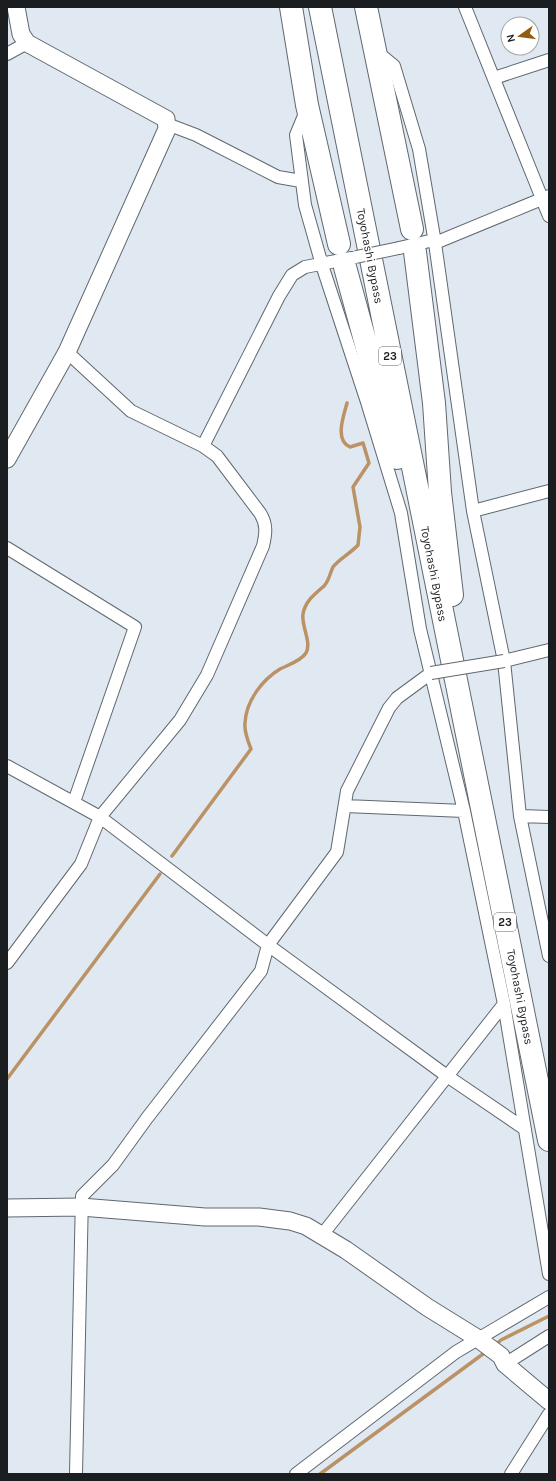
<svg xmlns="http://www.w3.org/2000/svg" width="556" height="1481" font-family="Karla,sans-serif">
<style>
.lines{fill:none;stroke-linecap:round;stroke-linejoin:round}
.stream{stroke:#bb9266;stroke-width:3.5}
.street-casing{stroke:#60686f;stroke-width:14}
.secondary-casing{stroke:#60686f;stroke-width:19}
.highway-casing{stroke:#60686f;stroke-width:24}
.street{stroke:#fff;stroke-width:12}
.secondary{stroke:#fff;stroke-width:17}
.highway{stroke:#fff;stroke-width:22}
.street-bridge-casing{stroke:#60686f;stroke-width:14;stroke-linecap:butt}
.street-bridge{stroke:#fff;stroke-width:12}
.labels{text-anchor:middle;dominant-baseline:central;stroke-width:3;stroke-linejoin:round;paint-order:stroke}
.shield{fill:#fff;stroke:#5f6264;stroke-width:1}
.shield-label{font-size:11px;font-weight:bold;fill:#1b1e21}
.street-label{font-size:12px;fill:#1b1e21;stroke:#fff}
</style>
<rect width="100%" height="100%" fill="#e0e9f1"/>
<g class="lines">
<path class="stream" d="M 172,856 L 251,749 C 248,741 244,732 245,723 C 246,701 262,680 280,669 C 288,665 301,661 306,653 C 312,642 301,626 303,614 C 305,601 315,594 324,586 C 329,581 330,573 333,567 C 339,559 351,553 358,545 L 360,527 L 353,487 L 369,463 L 363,443 L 350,447 C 334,440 344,415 347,403
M 7,1079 L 160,874
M 494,1346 L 501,1340 L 549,1316
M 320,1474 L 487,1351"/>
<g class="street-casing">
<path id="street" d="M 465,7 L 549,216
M 377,52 L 394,66 L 419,149 L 435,243 L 473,511 L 504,661 L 520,816 L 549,956
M 7,54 L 27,43
M 494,78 L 549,60
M 306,111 L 296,135 L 305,205 L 322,265 L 367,402 L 401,513 L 420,629 L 464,811 L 504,1004 L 549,1274
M 167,124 L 196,135 L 278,177 L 301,181
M 435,243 L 549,196
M 399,248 L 434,240
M 203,446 L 279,296 L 292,275 L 305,267 L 351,258
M 473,511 L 549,491
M 7,548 L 135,627 L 74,802
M 504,661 L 549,650
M 7,766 L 100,817 L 268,945 L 447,1076 L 525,1129
M 345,806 L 464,811
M 520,816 L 549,817
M 7,963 L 81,864 L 100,817 L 180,720 L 207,675 L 263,546 C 266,533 267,524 260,513 L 217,456 L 203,446 L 131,411 L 67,352
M 322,1235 L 504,1004
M 505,1364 L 549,1336
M 76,1474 L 82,1196 L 113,1165 L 147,1118 L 261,971 L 268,945 L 337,852 L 347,791 L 389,708 L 397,698 L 431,673
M 296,1474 L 456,1352 L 549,1297
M 511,1474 L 549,1414"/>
</g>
<g class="secondary-casing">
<path id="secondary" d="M 7,459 L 67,352 L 167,129 L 166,119 L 27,43 L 21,34 L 16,7
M 7,1208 L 81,1207 L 205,1217 L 259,1217 L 290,1221 L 306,1226 L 346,1250 L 427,1307 L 477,1338 L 501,1356 L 505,1364 L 549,1401"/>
</g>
<g class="highway-casing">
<path id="highway" d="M 291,7 L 307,105 L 339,244
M 320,7 L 549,1140
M 366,7 L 412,229
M 415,252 L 434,403 L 440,492 L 452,595
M 345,267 L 397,458"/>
</g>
<use href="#street" class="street"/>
<use href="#secondary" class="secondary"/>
<use href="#highway" class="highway"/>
<g class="street-bridge-casing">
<path id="street-bridge" d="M 356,257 L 399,248
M 431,673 L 504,661"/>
</g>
<use href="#street-bridge" class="street-bridge"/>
</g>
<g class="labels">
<g class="shield">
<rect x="379" y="347" width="22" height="18" rx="3"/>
<rect x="494" y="913" width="22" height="18" rx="3"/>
</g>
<g class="shield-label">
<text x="390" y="356">23</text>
<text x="505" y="922">23</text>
</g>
<g class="street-label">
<text transform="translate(370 256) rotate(79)">Toyohashi Bypass</text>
<text transform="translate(434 574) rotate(79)">Toyohashi Bypass</text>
<text transform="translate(520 997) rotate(79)">Toyohashi Bypass</text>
</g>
</g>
<rect width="556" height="1481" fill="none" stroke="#1b1e21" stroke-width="16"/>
<g transform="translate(520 36) rotate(256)"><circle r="19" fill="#ffffff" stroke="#a4a5a6"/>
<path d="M0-3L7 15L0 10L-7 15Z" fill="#935c13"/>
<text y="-6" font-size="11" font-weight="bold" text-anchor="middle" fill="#1b1e21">N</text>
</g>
</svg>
